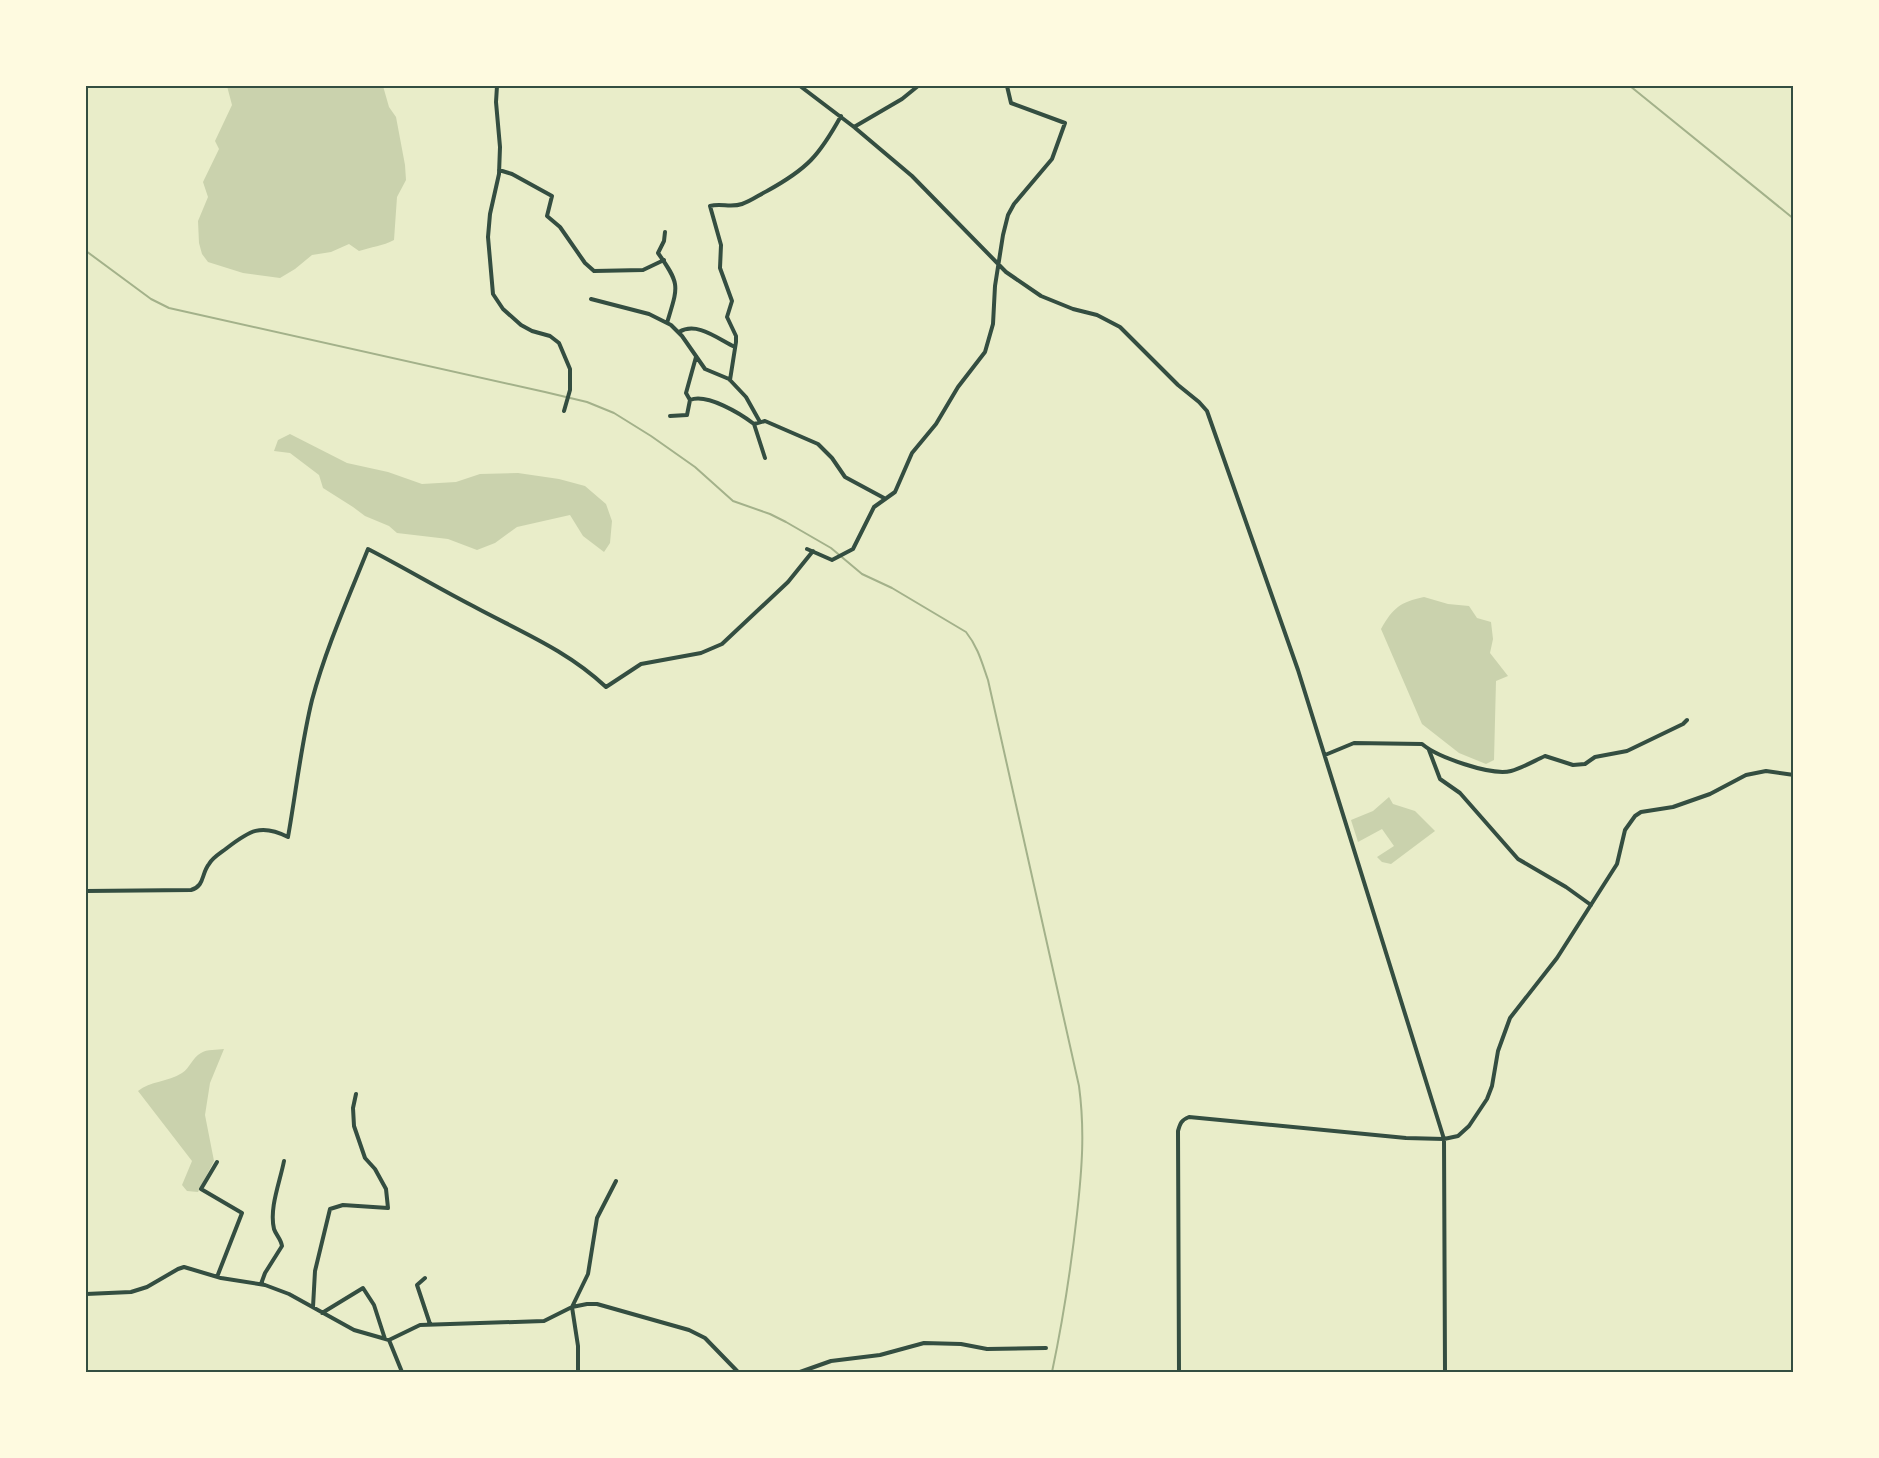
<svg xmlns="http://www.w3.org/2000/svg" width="1879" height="1458" font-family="'Sofia Sans Condensed',sans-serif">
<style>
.green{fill:#cad2ad}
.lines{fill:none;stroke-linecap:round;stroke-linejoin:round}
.stream{stroke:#a3b18a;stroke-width:2}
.minor{stroke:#344e41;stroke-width:4}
.neatline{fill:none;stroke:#344e41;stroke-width:2}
</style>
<rect width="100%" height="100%" fill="#e9edc9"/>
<path class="green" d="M 227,86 L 383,86 L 389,107 L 396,117 L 405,165 L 406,180 L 397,197 L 394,240 C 383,246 371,247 359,251 L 349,244 L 331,252 L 312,255 L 295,269 L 280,278 L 243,273 L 208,262 L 202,254 L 199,243 L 198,221 L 208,197 L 203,182 L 219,149 L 215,141 L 232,105 Z
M 290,434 L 347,463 L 388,472 L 422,484 L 456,482 L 480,474 L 518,473 L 559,479 L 585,486 L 606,504 L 612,521 L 610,543 L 604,552 L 583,536 L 570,515 L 517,527 L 495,543 L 477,550 L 448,539 L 397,533 L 389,526 L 365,516 L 353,507 L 323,488 L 319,475 L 290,453 L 274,451 L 278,440 Z
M 1424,597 L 1448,604 L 1469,606 L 1477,618 L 1491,622 L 1493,639 L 1490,653 L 1508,676 L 1496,681 L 1494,760 L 1486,764 L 1459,753 L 1422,724 L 1381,629 C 1393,608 1400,602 1424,597 Z
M 1389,797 L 1393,804 L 1415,811 L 1435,831 L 1391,864 L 1382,862 L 1377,857 L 1394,846 L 1382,829 L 1358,842 L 1351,820 L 1373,811 Z
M 224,1049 L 210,1083 L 205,1115 L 214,1161 L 198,1192 L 187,1191 L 182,1185 L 192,1161 L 138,1091 C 150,1081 168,1082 182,1073 C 190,1068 192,1058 201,1053 C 207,1049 217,1050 224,1049 Z"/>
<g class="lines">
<path class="stream" d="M 1630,86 L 1794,219
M 86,251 L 151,299 L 169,308 L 545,392 L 587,402 L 614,413 L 651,436 L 695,467 L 733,501 L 770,514 L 786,522 L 831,548 L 862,574 L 892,588 L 966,632 C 978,647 982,663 988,680 L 1079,1086 C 1085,1131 1082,1169 1077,1214 C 1071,1268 1063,1320 1052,1372"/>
<path class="minor" d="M 497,86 L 496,102 L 500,147 L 499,174 L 490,214 L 488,237 L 493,294 L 503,309 L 521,325 L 532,331 L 550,336 L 559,343 L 570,369 L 570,390 L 564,411
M 800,86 L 854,127 L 912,176 L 1006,272 L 1041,296 L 1073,309 L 1097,315 L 1120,327 L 1178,385 L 1199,402 L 1207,411 L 1298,670 L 1444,1139 L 1445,1372
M 854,127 L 902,99 L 918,86
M 499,170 L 512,174 L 552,196 L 547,216 L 560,227 L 585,263 L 594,271 L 643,270 L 664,260
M 665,232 L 664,241 L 658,253 C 681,285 678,286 667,323
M 591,299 L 649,314 L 671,325 L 682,336 L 705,369 L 729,379 L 746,397 L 760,422
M 679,332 C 697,321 718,339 735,347
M 730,380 L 736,342 L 736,336 L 727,317 L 732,301 L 720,268 L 721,245 L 710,206 C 721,203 731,208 742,204 C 751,201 759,195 767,191 C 807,169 819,156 841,116
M 690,400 L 686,393 L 696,357
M 670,416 L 687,415 L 690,400 C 707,393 741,414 754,424
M 765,458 L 754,424 L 765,421 L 818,444 L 832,458 L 845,477 L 884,498
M 807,549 L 832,560 L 853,549 L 874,507 L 895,492 L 912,453 L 936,424 L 958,387 L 985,352 L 993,324 L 995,286 L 1003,235 L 1008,215 L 1014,204 L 1052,159 L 1065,123 L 1011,103 L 1007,86
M 1429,750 L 1440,779 L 1460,793 L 1518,859 L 1566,887 L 1591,905
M 1325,755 L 1354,743 L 1422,744 C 1437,757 1491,776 1511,771 C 1522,768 1534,761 1545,756 L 1573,765 L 1585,764 L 1595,757 L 1627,751 L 1683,724 L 1687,720
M 86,891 L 191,890 C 205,886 201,874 209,864 C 213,857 221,853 227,848 C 249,831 261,823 288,837 C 296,792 301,745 312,700 C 326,648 348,599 368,549 C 403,567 438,588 473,606 C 519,631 567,650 606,687 L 641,664 L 701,653 L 722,644 L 788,582 L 813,551
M 217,1162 L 201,1189 L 242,1213 L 217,1277
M 425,1278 L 417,1285 L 430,1324
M 261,1284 L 265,1273 L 282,1246 C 281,1239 276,1235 274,1229 C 269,1208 280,1182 284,1161
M 86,1294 L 131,1292 L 147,1287 L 178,1269 L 184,1267 L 221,1278 L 265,1285 L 289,1294 L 354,1330 L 389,1340 L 402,1372
M 313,1307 L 315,1271 L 330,1209 L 343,1205 L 388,1208 L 386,1189 L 375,1169 L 365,1158 L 354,1126 L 353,1108 L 356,1094
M 322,1313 L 363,1288 L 374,1305 L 385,1339
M 389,1340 L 420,1325 L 544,1321 L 572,1307 L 588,1274 L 597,1218 L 616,1181
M 578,1372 L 578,1346 L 572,1307 L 587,1304 L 597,1304 L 689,1330 L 705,1338 L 738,1372
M 800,1372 L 831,1361 L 880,1355 L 924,1343 L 961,1344 L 987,1349 L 1046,1348
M 1179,1372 L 1178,1131 C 1180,1124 1181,1120 1189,1117 L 1406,1138 L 1444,1139 L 1458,1136 L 1469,1126 L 1487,1099 L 1492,1086 L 1498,1051 L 1510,1018 L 1557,958 L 1617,864 L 1625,830 L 1635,816 L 1641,812 L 1673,807 L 1710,794 L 1746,775 L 1766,771 L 1794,775"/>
</g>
<rect width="1879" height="1458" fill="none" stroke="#fefae0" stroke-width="174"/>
<rect x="87" y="87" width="1705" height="1284" class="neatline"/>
</svg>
